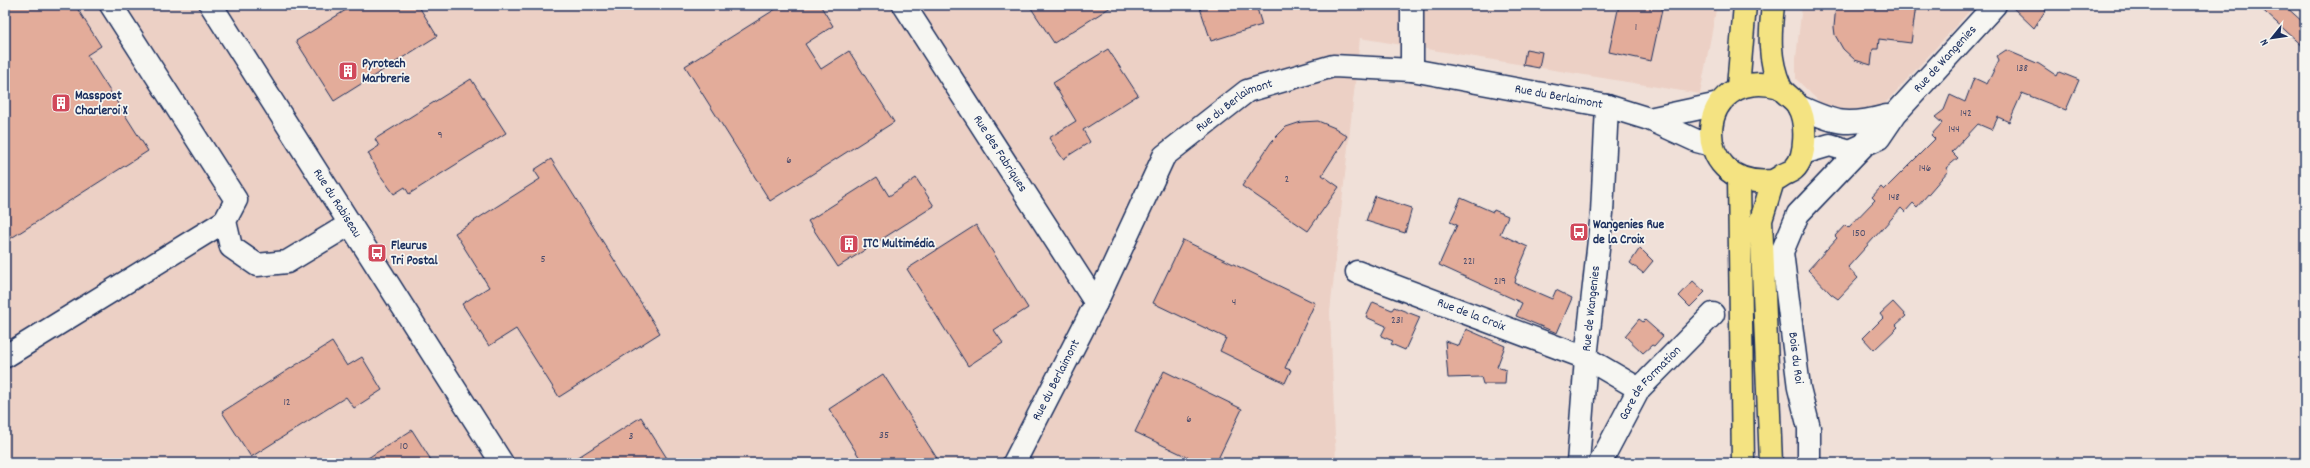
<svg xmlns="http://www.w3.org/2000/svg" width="2310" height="468" font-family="Dekko,sans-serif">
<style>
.built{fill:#ecd0c5}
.building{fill:#e3ac9a;stroke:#1b2f5e}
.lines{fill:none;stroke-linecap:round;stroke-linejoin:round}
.minor-casing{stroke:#1b2f5e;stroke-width:25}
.highway-casing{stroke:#1b2f5e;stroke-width:25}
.minor{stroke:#f6f6f2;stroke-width:22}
.highway{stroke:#f4e382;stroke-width:22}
.labels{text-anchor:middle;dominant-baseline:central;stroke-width:3.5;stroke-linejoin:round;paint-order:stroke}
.number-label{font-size:11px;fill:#4d4e6d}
.street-label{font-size:13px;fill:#1b2f5e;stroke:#f6f6f2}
.poi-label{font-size:13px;font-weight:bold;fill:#1b2f5e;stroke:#f6f6f2;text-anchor:start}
</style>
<rect width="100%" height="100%" fill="#f0e0d8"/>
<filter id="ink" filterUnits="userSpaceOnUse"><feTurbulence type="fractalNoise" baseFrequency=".025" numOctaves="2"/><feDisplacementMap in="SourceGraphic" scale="8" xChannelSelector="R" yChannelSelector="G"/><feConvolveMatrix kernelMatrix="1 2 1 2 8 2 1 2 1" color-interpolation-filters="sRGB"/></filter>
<g filter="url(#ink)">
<path class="built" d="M 5,5 L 1717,5 L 1700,94 L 1360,38 L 1330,312 L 1336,463 L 5,463 Z
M 1802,5 L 1975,5 L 1881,108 L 1832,114 L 1796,79 L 1796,58 Z"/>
<path class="building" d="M 13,5 L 75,5 L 101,46 L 87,55 L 148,151 L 5,242 L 5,10 Z
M 354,5 L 418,5 L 437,36 L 334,101 L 296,41 Z
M 782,5 L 820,5 L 833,26 L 805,44 L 821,69 L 849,51 L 894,122 L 770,201 L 685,66 Z
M 1029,5 L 1114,5 L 1054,43 Z
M 1199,5 L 1256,5 L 1262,25 L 1211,41 Z
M 1619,5 L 1663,5 L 1651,61 L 1609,52 Z
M 1836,5 L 1916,5 L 1911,43 L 1879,39 L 1878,49 L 1873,49 L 1871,65 L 1855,60 L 1843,49 L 1835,35 L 1834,27 Z
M 2010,5 L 2049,5 L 2034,28 Z
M 2257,5 L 2284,5 L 2305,24 L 2305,48 Z
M 1108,49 L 1138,95 L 1083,130 L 1090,142 L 1063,159 L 1049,138 L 1076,121 L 1053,83 Z
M 1526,49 L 1542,52 L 1539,68 L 1523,65 Z
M 2006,50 L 2039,64 L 2057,76 L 2059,72 L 2079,80 L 2066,110 L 2022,93 L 2009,122 L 1998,117 L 1992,130 L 1978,124 L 1952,152 L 1958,158 L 1946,168 L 1948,171 L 1917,207 L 1913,203 L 1905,212 L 1901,208 L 1848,267 L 1858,278 L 1838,299 L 1831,294 L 1808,270 L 1837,238 L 1835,236 L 1845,225 L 1848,228 L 1875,200 L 1872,197 L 1881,187 L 1884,190 L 1935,139 L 1931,135 L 1942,123 L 1935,117 L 1944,110 L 1950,95 L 1965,102 L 1974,78 L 1987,84 L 1999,60 L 1997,56 Z
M 471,79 L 506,133 L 409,194 L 405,187 L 394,194 L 380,175 L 368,153 L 379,146 L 375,139 Z
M 1318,121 L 1335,128 L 1347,136 L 1322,175 L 1339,187 L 1308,231 L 1242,186 L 1272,141 L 1286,127 L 1301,122 Z
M 551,159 L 660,333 L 559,397 L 516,329 L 489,346 L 462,304 L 489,287 L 455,233 L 540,179 L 534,170 Z
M 877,177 L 889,196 L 916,178 L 934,206 L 838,267 L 808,221 Z
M 1375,196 L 1412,208 L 1405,233 L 1366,221 Z
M 1461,198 L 1493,212 L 1494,210 L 1508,216 L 1500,234 L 1528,247 L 1515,278 L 1516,279 L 1515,283 L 1552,299 L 1556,290 L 1572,298 L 1557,333 L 1516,316 L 1522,303 L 1439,265 L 1457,225 L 1450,222 Z
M 976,225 L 1028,308 L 994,330 L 1003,343 L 968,366 L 907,269 Z
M 1183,240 L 1315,303 L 1285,368 L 1291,370 L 1285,383 L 1220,351 L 1226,338 L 1153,303 Z
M 1640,248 L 1653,261 L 1643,273 L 1630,263 Z
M 1693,281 L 1705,292 L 1690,307 L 1679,296 Z
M 1373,302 L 1392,310 L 1394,307 L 1420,317 L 1405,350 L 1391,344 L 1393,341 L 1381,336 L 1386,326 L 1366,317 Z
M 1893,302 L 1906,316 L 1896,325 L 1898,327 L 1874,350 L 1863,338 L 1883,318 L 1880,314 Z
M 1639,319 L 1643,322 L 1645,320 L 1663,336 L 1654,346 L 1652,345 L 1643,353 L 1625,336 Z
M 1466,329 L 1505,346 L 1497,367 L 1506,370 L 1505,384 L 1483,384 L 1481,377 L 1448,378 L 1445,341 L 1459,346 Z
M 332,342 L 347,366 L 362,357 L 382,390 L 354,408 L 346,397 L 251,457 L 222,412 Z
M 1164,371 L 1242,409 L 1216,463 L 1200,463 L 1135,432 Z
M 883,374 L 940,463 L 863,463 L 829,409 Z
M 641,417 L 670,463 L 569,463 Z
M 412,430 L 433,463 L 360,463 Z"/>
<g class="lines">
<g class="minor-casing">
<g id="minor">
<path d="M 111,5 L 236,200 L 225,221 L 231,247 L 257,265 L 287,262 L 350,224"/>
<path id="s1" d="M 211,5 L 502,463"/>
<path id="s2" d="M 904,5 L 1096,303"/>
<path d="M 1412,5 L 1412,70"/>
<path d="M 1798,106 C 1835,123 1846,127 1886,116"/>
<path d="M 1649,119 L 1719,104"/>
<path id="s3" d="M 1803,153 L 1830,145 L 1850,151 L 1879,138 L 1896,113 L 1995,5"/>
<path id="s4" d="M 1357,272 L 1586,358 L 1639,389"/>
<path d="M 6,356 L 225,221"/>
<path id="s5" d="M 1014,463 L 1096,303 L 1164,156 L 1247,91 L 1333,66 L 1412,70 L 1607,106 L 1649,119 L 1697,141 L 1712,145"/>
<path id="s6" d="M 1578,463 L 1586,358 L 1602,213 L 1607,106"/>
<path id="s7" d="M 1600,463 L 1639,389 L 1713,314"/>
<path d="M 1809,463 L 1809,428 L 1799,388 L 1782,252 L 1798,214 L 1865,144 L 1872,133 L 1873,120"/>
</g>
</g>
<g class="highway-casing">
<path id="highway" d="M 1773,5 C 1770,33 1768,59 1780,86 C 1783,94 1794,98 1798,106 C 1807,121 1807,157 1794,169 C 1791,172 1786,173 1783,175 C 1780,177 1776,180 1772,181 C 1686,190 1693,64 1780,87
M 1738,87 L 1745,5
M 1739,178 L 1743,463
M 1771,463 L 1761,220 L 1773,181"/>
</g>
<use href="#minor" class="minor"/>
<use href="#highway" class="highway"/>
</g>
</g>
<defs>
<g id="building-square" transform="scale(1)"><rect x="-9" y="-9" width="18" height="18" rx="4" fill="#d1495b" stroke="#f6f6f2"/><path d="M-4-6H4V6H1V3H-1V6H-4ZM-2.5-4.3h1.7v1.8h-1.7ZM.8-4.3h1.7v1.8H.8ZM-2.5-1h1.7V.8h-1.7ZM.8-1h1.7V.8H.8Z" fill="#fff"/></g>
<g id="bus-square" transform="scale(1)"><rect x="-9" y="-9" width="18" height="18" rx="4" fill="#d1495b" stroke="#f6f6f2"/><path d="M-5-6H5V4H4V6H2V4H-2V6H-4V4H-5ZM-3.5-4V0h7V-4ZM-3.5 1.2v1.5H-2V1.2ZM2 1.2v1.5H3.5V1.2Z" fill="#fff"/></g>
</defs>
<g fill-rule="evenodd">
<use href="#building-square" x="348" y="71"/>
<use href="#building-square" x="61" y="103"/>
<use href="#bus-square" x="1579" y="232"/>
<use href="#building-square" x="849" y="244"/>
<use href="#bus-square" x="377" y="253"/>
</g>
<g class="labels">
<g class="number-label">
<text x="1636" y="28">1</text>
<text x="2022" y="69">138</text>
<text x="1966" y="114">142</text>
<text x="1954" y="130">144</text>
<text x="440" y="136">9</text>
<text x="789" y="161">6</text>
<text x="1925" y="169">146</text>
<text x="1287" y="180">2</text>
<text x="1894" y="198">148</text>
<text x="1859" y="234">150</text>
<text x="543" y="260">5</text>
<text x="1469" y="262">221</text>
<text x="1500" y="282">219</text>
<text x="1234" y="303">4</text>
<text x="1397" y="321">231</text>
<text x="287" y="403">12</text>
<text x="1189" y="420">6</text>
<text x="884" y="436">35</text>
<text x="631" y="437">3</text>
<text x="404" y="447">10</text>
</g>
<g class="street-label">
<text stroke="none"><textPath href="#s3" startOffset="184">Rue de Wangenies</textPath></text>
<text stroke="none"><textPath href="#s5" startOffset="765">Rue du Berlaimont</textPath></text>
<text stroke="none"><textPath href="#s5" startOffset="429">Rue du Berlaimont</textPath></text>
<text stroke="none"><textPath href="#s2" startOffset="177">Rue des Fabriques</textPath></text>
<text stroke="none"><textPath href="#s1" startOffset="235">Rue du Rabiseau</textPath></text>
<text stroke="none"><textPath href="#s6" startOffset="155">Rue de Wangenies</textPath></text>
<text stroke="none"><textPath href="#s4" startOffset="122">Rue de la Croix</textPath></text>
<text transform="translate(1795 358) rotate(83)">Bois du Roi</text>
<text stroke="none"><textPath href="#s5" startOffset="93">Rue du Berlaimont</textPath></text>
<text stroke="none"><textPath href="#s7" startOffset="95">Gare de Formation</textPath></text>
</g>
<g class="poi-label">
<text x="362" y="64">Pyrotech<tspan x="362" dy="15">Marbrerie</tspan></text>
<text x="75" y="96">Masspost<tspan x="75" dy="15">Charleroi X</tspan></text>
<text x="1593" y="225">Wangenies Rue<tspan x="1593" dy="15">de la Croix</tspan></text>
<text x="863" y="244">ITC Multimédia</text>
<text x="391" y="246">Fleurus<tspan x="391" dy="15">Tri Postal</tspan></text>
</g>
</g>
<rect width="2310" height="468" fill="none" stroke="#f6f6f2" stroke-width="20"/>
<rect x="10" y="10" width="2290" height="448" fill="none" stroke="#1b2f5e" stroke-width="1.5" filter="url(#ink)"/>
<g transform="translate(2272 38) rotate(240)" stroke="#f6f6f2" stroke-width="3" paint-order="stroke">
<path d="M0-3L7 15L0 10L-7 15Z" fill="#1b2f5e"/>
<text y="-6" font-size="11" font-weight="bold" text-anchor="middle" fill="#1b2f5e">N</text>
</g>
</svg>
